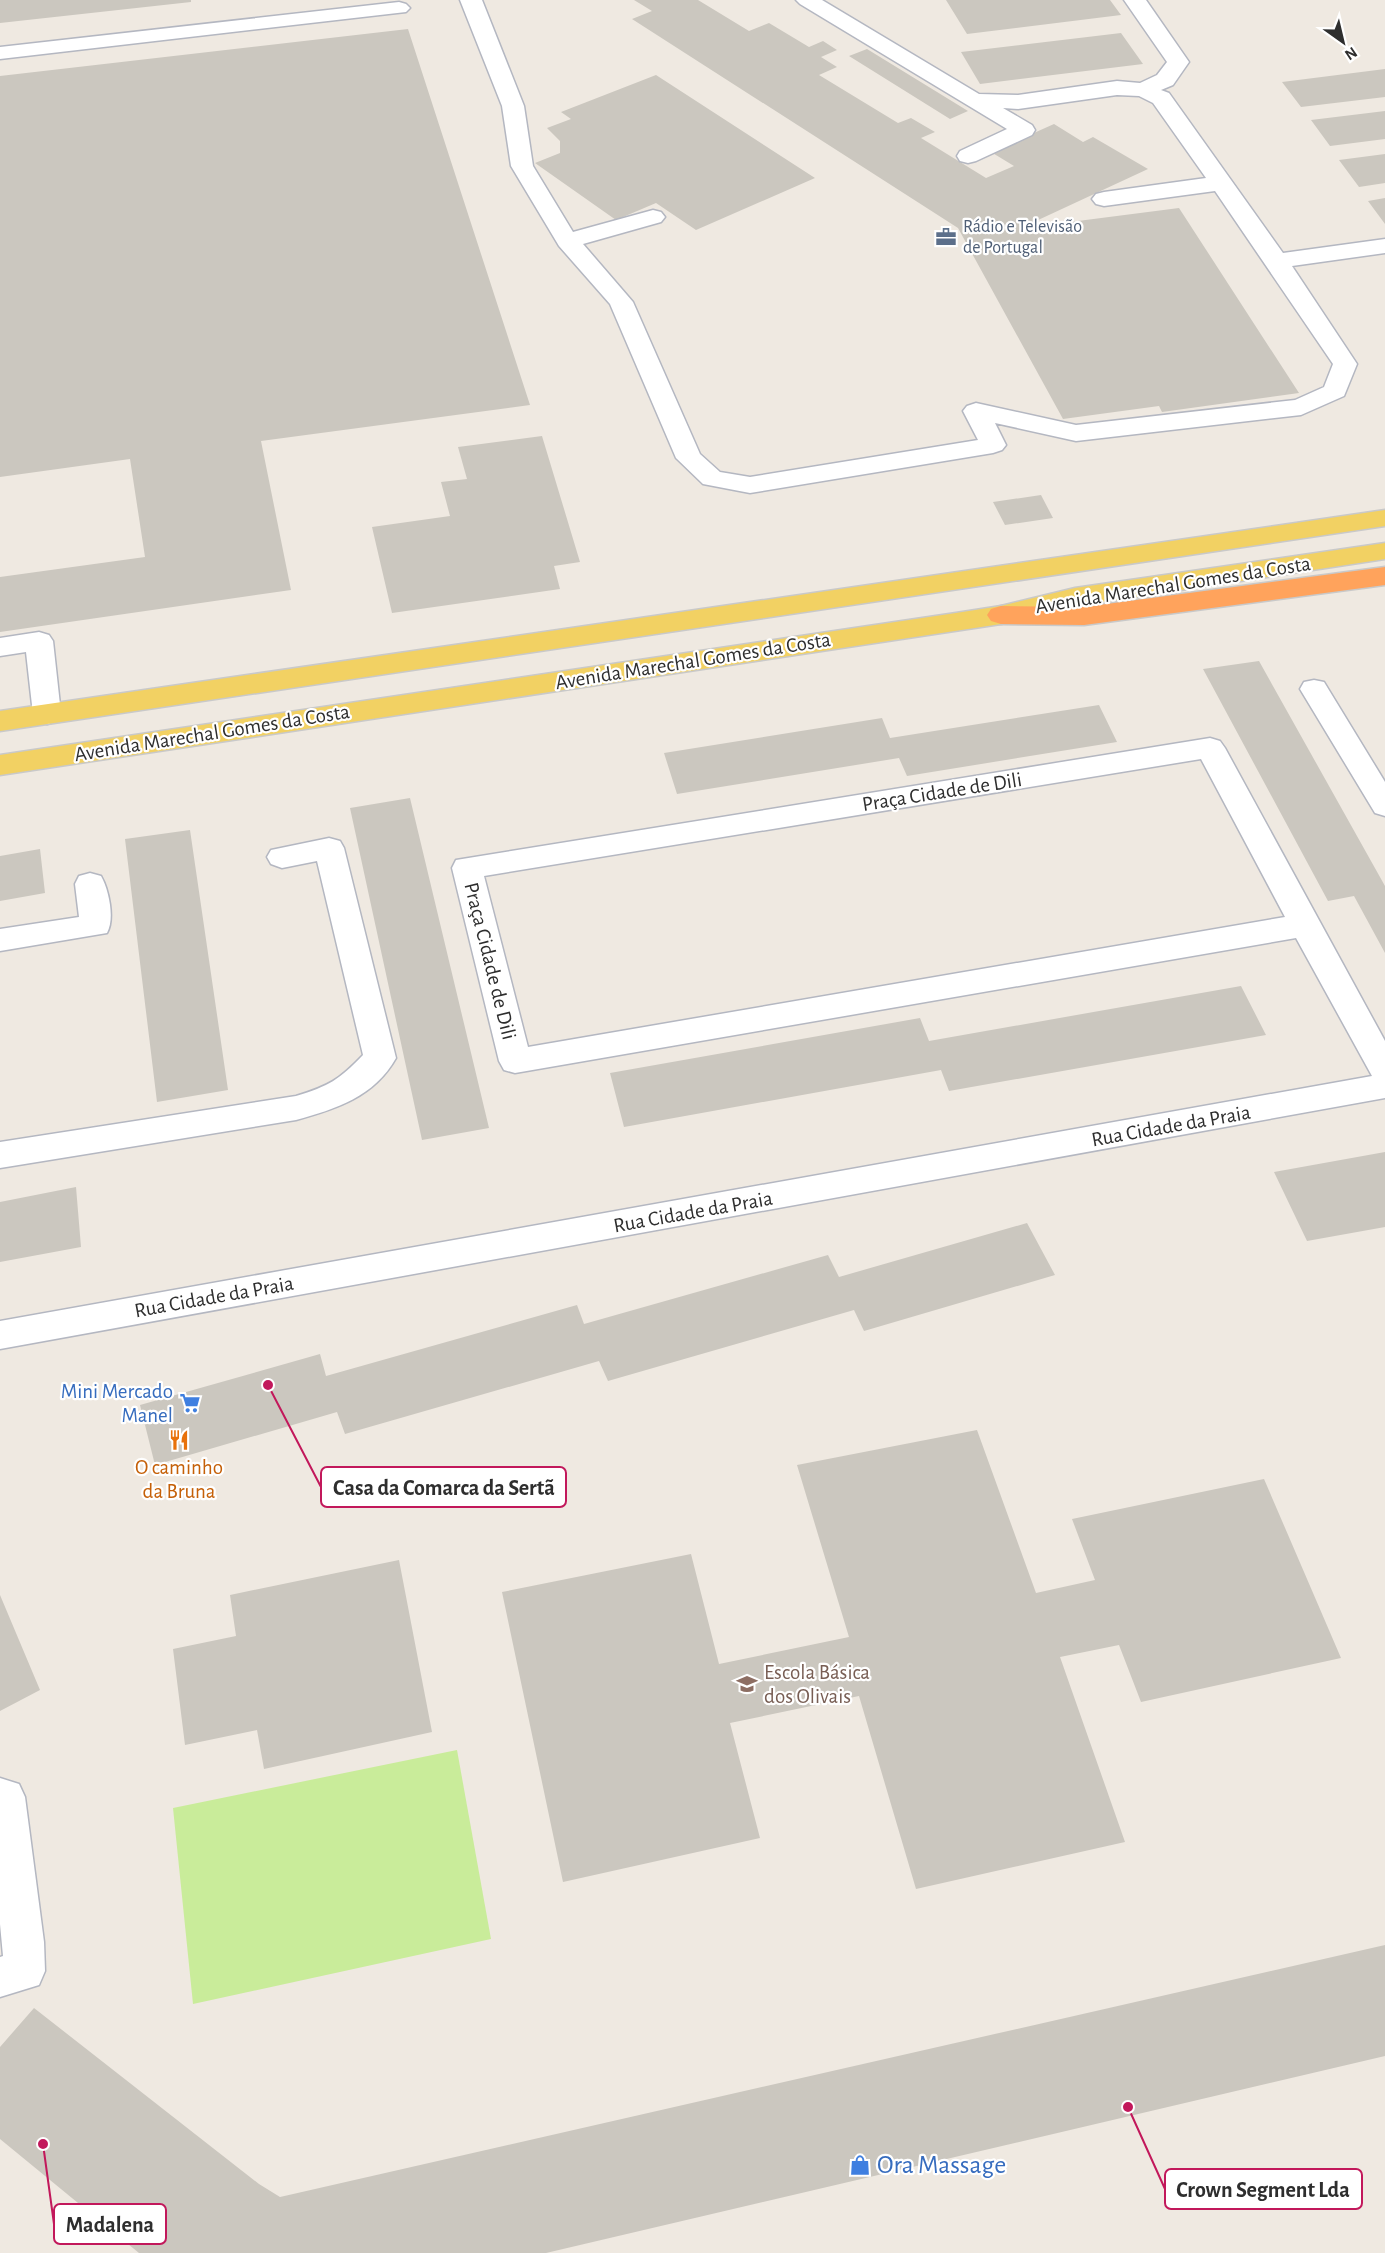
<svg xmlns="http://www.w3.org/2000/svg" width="1385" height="2253" font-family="'Alegreya Sans',sans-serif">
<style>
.pitch{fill:#c9ec9a}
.building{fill:#cbc7bf}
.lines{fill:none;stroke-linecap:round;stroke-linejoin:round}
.minor-casing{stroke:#b4b7c1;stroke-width:3}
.major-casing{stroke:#c9c9c9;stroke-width:3}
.highway-casing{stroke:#c9c9c9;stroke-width:3}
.minor{fill:#fff;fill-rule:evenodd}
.major{fill:#f2d163;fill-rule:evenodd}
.highway{fill:#ffa35c;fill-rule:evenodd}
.labels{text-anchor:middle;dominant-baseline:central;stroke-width:4.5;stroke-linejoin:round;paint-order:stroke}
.far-service-label{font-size:18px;fill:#4e5e75;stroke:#fff;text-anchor:start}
.street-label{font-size:21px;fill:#2e2e2e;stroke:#fff}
.shop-label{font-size:21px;fill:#366cbe;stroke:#fff;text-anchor:end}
.food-label{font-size:21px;fill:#c56008;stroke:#fff}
.education-label{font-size:21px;fill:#785e54;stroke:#fff;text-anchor:start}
.near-shop-label{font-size:26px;fill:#366cbe;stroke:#fff;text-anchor:start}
.leader{fill:none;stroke:#c2185b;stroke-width:2}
.callout-dot{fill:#c2185b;stroke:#fff;stroke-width:2}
.callout{fill:#fff;stroke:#c2185b;stroke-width:2}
.callout-label{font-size:22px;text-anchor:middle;font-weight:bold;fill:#2e2e2e}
</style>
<rect width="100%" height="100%" fill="#efe9e1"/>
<path class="pitch" d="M 457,1750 L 491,1939 L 193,2004 L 173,1808 Z"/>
<path class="building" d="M 0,0 L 191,0 L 191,2 L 0,23 Z
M 634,0 L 698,0 L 749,31 L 769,23 L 809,47 L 823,41 L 837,50 L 821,57 L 837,67 L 819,75 L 898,123 L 911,118 L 935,132 L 921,138 L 986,178 L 1014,166 L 991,152 L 1054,124 L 1083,142 L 1093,137 L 1148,169 L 1036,221 L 1039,226 L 1179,208 L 1299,393 L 1162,412 L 1159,406 L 1063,419 L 958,228 L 632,19 L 652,11 Z
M 946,0 L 1110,0 L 1121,15 L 967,34 Z
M 408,29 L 530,405 L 261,441 L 291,590 L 0,632 L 0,577 L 145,557 L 130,459 L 0,477 L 0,76 Z
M 1121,33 L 1143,64 L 980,84 L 961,52 Z
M 867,49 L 968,111 L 950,119 L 849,56 Z
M 1385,69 L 1385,97 L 1301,107 L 1282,82 Z
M 656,75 L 815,178 L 696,230 L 656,203 L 616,220 L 535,163 L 560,153 L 560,141 L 547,128 L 571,119 L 561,112 Z
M 1385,111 L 1385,139 L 1330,146 L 1311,120 Z
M 1385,154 L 1385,183 L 1359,187 L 1339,160 Z
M 1385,198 L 1385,224 L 1368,201 Z
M 542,436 L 580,562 L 554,566 L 560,589 L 392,613 L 372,527 L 450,516 L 441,482 L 467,479 L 458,447 Z
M 1041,495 L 1053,518 L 1005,525 L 993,502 Z
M 1259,661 L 1385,886 L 1385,953 L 1354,896 L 1328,901 L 1203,669 Z
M 1099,705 L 1117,742 L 907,776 L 899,758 L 677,794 L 664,753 L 882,718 L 890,738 Z
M 410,798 L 489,1128 L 422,1140 L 350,808 Z
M 190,830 L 228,1090 L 157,1102 L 125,839 Z
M 40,849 L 45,893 L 0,901 L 0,856 Z
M 1241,986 L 1266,1035 L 949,1091 L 941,1070 L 624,1127 L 610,1073 L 920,1018 L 929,1041 Z
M 1385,1152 L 1385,1227 L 1307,1241 L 1274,1172 Z
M 76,1187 L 81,1247 L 0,1262 L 0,1202 Z
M 1027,1223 L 1055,1275 L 864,1331 L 854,1310 L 608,1381 L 599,1361 L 345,1434 L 337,1412 L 155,1465 L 140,1405 L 320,1354 L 326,1376 L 577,1305 L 584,1324 L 828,1255 L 839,1277 Z
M 977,1430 L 1036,1593 L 1095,1580 L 1072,1519 L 1264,1479 L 1341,1658 L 1141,1702 L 1119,1645 L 1060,1657 L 1125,1842 L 916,1889 L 859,1696 L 730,1723 L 760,1838 L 563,1882 L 502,1592 L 691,1554 L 719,1664 L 849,1637 L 797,1465 Z
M 399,1560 L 432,1732 L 264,1769 L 257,1730 L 185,1745 L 173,1649 L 236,1636 L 230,1595 Z
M 0,1595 L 40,1690 L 0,1711 Z
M 1385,1945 L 1385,2056 L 546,2253 L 139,2253 L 0,2139 L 0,2047 L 34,2008 L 259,2184 L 280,2197 Z"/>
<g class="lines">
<g class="minor-casing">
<path id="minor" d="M 460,0 L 482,0 L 524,106 L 533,166 L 573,232 L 653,210 L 661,212 L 665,217 L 661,222 L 583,244 L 633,302 L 700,454 L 720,472 L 750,477 L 978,440 L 963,411 L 967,406 L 976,403 L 1076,425 L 1295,400 L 1324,387 L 1333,364 L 1215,191 L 1104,206 L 1096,204 L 1092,199 L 1096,194 L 1104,192 L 1206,178 L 1153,103 L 1139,96 L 1117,95 L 1018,109 L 1003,108 L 1032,125 L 1035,130 L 1032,135 L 976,161 L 968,163 L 960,161 L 957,156 L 960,151 L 1007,129 L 800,4 L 796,0 L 822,0 L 979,94 L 1018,95 L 1117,81 L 1140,83 L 1157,75 L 1167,62 L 1124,0 L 1146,0 L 1189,62 L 1173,85 L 1161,90 L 1169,93 L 1283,253 L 1385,239 L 1385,253 L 1292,266 L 1357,364 L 1344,396 L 1301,415 L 1076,441 L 995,423 L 1006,445 L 1002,450 L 993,453 L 750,493 L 703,484 L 676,458 L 610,304 L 559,246 L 511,166 L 502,106 Z
M 399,2 L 406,4 L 410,8 L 406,12 L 0,59 L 0,47 Z
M 39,632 L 49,635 L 53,641 L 61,714 L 57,721 L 47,724 L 37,721 L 33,714 L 26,652 L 0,656 L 0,638 Z
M 1314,680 L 1324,682 L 1385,782 L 1385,816 L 1375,813 L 1300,689 L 1304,682 Z
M 1210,738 L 1220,741 L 1225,748 L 1385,1041 L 1385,1098 L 0,1349 L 0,1321 L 1372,1076 L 1296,938 L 515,1073 L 504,1070 L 499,1061 L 452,868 L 456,860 ZM 1201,759 L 1285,917 L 528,1047 L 484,876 Z
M 329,838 L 340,841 L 344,848 L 396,1058 C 374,1097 336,1109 296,1120 L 0,1168 L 0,1142 L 296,1096 C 329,1086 339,1080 363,1055 L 317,861 L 282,868 L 271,864 L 267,857 L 271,850 Z
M 90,873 L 101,876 C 109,890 115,919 107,933 L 0,951 L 0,929 L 79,917 L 75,884 L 79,876 Z
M 0,1778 L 19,1784 L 25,1797 L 44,1942 L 45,1971 L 39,1985 L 0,1997 L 0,1957 L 3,1956 L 0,1924 Z"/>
</g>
<g class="major-casing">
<path id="major" d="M 1385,510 L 1385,526 L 0,731 L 0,711 Z
M 1385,543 L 1385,559 L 1075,606 L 1001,624 L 0,775 L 0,755 L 956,613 L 1001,606 L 1075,588 Z"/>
</g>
<g class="highway-casing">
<path id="highway" d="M 1385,567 L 1385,585 L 1084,625 L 1001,624 L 991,621 L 987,615 L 991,609 L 1001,606 L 1084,607 Z"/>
</g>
<use href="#minor" class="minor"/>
<use href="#major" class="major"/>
<use href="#highway" class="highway"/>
</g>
<defs>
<g id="office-bare" transform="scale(1.62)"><path d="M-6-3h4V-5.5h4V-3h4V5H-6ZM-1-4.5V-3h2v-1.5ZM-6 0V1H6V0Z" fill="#5c6f8a" stroke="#fff" stroke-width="2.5" paint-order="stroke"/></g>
<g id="supermarket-bare" transform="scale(1.62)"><path d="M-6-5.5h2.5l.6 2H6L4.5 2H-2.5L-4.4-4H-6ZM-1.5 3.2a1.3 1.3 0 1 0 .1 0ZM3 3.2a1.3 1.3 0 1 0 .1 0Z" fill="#3f7fe0" stroke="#fff" stroke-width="2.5" paint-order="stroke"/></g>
<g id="restaurant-bare" transform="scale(1.62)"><path d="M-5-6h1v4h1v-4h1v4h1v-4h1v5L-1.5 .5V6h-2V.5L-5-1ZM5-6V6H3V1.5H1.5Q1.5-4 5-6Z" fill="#e8710a" stroke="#fff" stroke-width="2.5" paint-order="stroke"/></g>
<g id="school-bare" transform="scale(1.62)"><path d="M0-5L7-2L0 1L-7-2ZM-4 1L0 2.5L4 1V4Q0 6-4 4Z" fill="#8d6e63" stroke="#fff" stroke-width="2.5" paint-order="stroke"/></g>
<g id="shop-bare" transform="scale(1.62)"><path d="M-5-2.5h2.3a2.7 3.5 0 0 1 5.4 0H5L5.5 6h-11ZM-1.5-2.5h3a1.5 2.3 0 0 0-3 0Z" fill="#3f7fe0" stroke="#fff" stroke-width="2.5" paint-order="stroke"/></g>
</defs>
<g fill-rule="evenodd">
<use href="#office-bare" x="946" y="237"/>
<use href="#supermarket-bare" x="190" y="1403"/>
<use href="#restaurant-bare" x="179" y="1440"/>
<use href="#school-bare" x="747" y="1684"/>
<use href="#shop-bare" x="860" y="2165"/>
</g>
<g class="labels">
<g class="far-service-label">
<text x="963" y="227">Rádio e Televisão<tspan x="963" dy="21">de Portugal</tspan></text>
</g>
<g class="street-label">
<text transform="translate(1173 585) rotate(-9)">Avenida Marechal Gomes da Costa</text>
<text transform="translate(693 661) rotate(-9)">Avenida Marechal Gomes da Costa</text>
<text transform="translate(212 733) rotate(-9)">Avenida Marechal Gomes da Costa</text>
<text transform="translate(942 792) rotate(-9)">Praça Cidade de Dili</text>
<text transform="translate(490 961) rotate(76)">Praça Cidade de Dili</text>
<text transform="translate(1171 1126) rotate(-10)">Rua Cidade da Praia</text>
<text transform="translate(693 1212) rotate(-10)">Rua Cidade da Praia</text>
<text transform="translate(214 1297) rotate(-10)">Rua Cidade da Praia</text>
</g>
<g class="shop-label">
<text x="173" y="1391">Mini Mercado<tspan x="173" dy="24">Manel</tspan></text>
</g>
<g class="food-label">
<text x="179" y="1467">O caminho<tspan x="179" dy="24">da Bruna</tspan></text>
</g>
<g class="education-label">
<text x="764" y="1672">Escola Básica<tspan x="764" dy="24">dos Olivais</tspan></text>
</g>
<g class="near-shop-label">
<text x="877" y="2165">Ora Massage</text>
</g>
</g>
<path class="leader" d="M268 1385L321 1487M1128 2107L1165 2189M43 2144L54 2224"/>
<g class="callout-dot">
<circle cx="268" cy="1385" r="6"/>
<circle cx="1128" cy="2107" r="6"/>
<circle cx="43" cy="2144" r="6"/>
</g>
<g class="callout">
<rect x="321" y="1467" width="245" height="40" rx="6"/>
<rect x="1165" y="2169" width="197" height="40" rx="6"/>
<rect x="54" y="2204" width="112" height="40" rx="6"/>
</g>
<g class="callout-label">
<text x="444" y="1495">Casa da Comarca da Sertã</text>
<text x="1263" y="2197">Crown Segment Lda</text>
<text x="110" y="2232">Madalena</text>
</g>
<g transform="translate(1343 42) rotate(146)" stroke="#ffffff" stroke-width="4.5" paint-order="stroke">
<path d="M0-4.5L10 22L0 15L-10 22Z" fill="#2e2e2e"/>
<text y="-9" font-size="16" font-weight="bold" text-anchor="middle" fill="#2e2e2e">N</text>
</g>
</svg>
